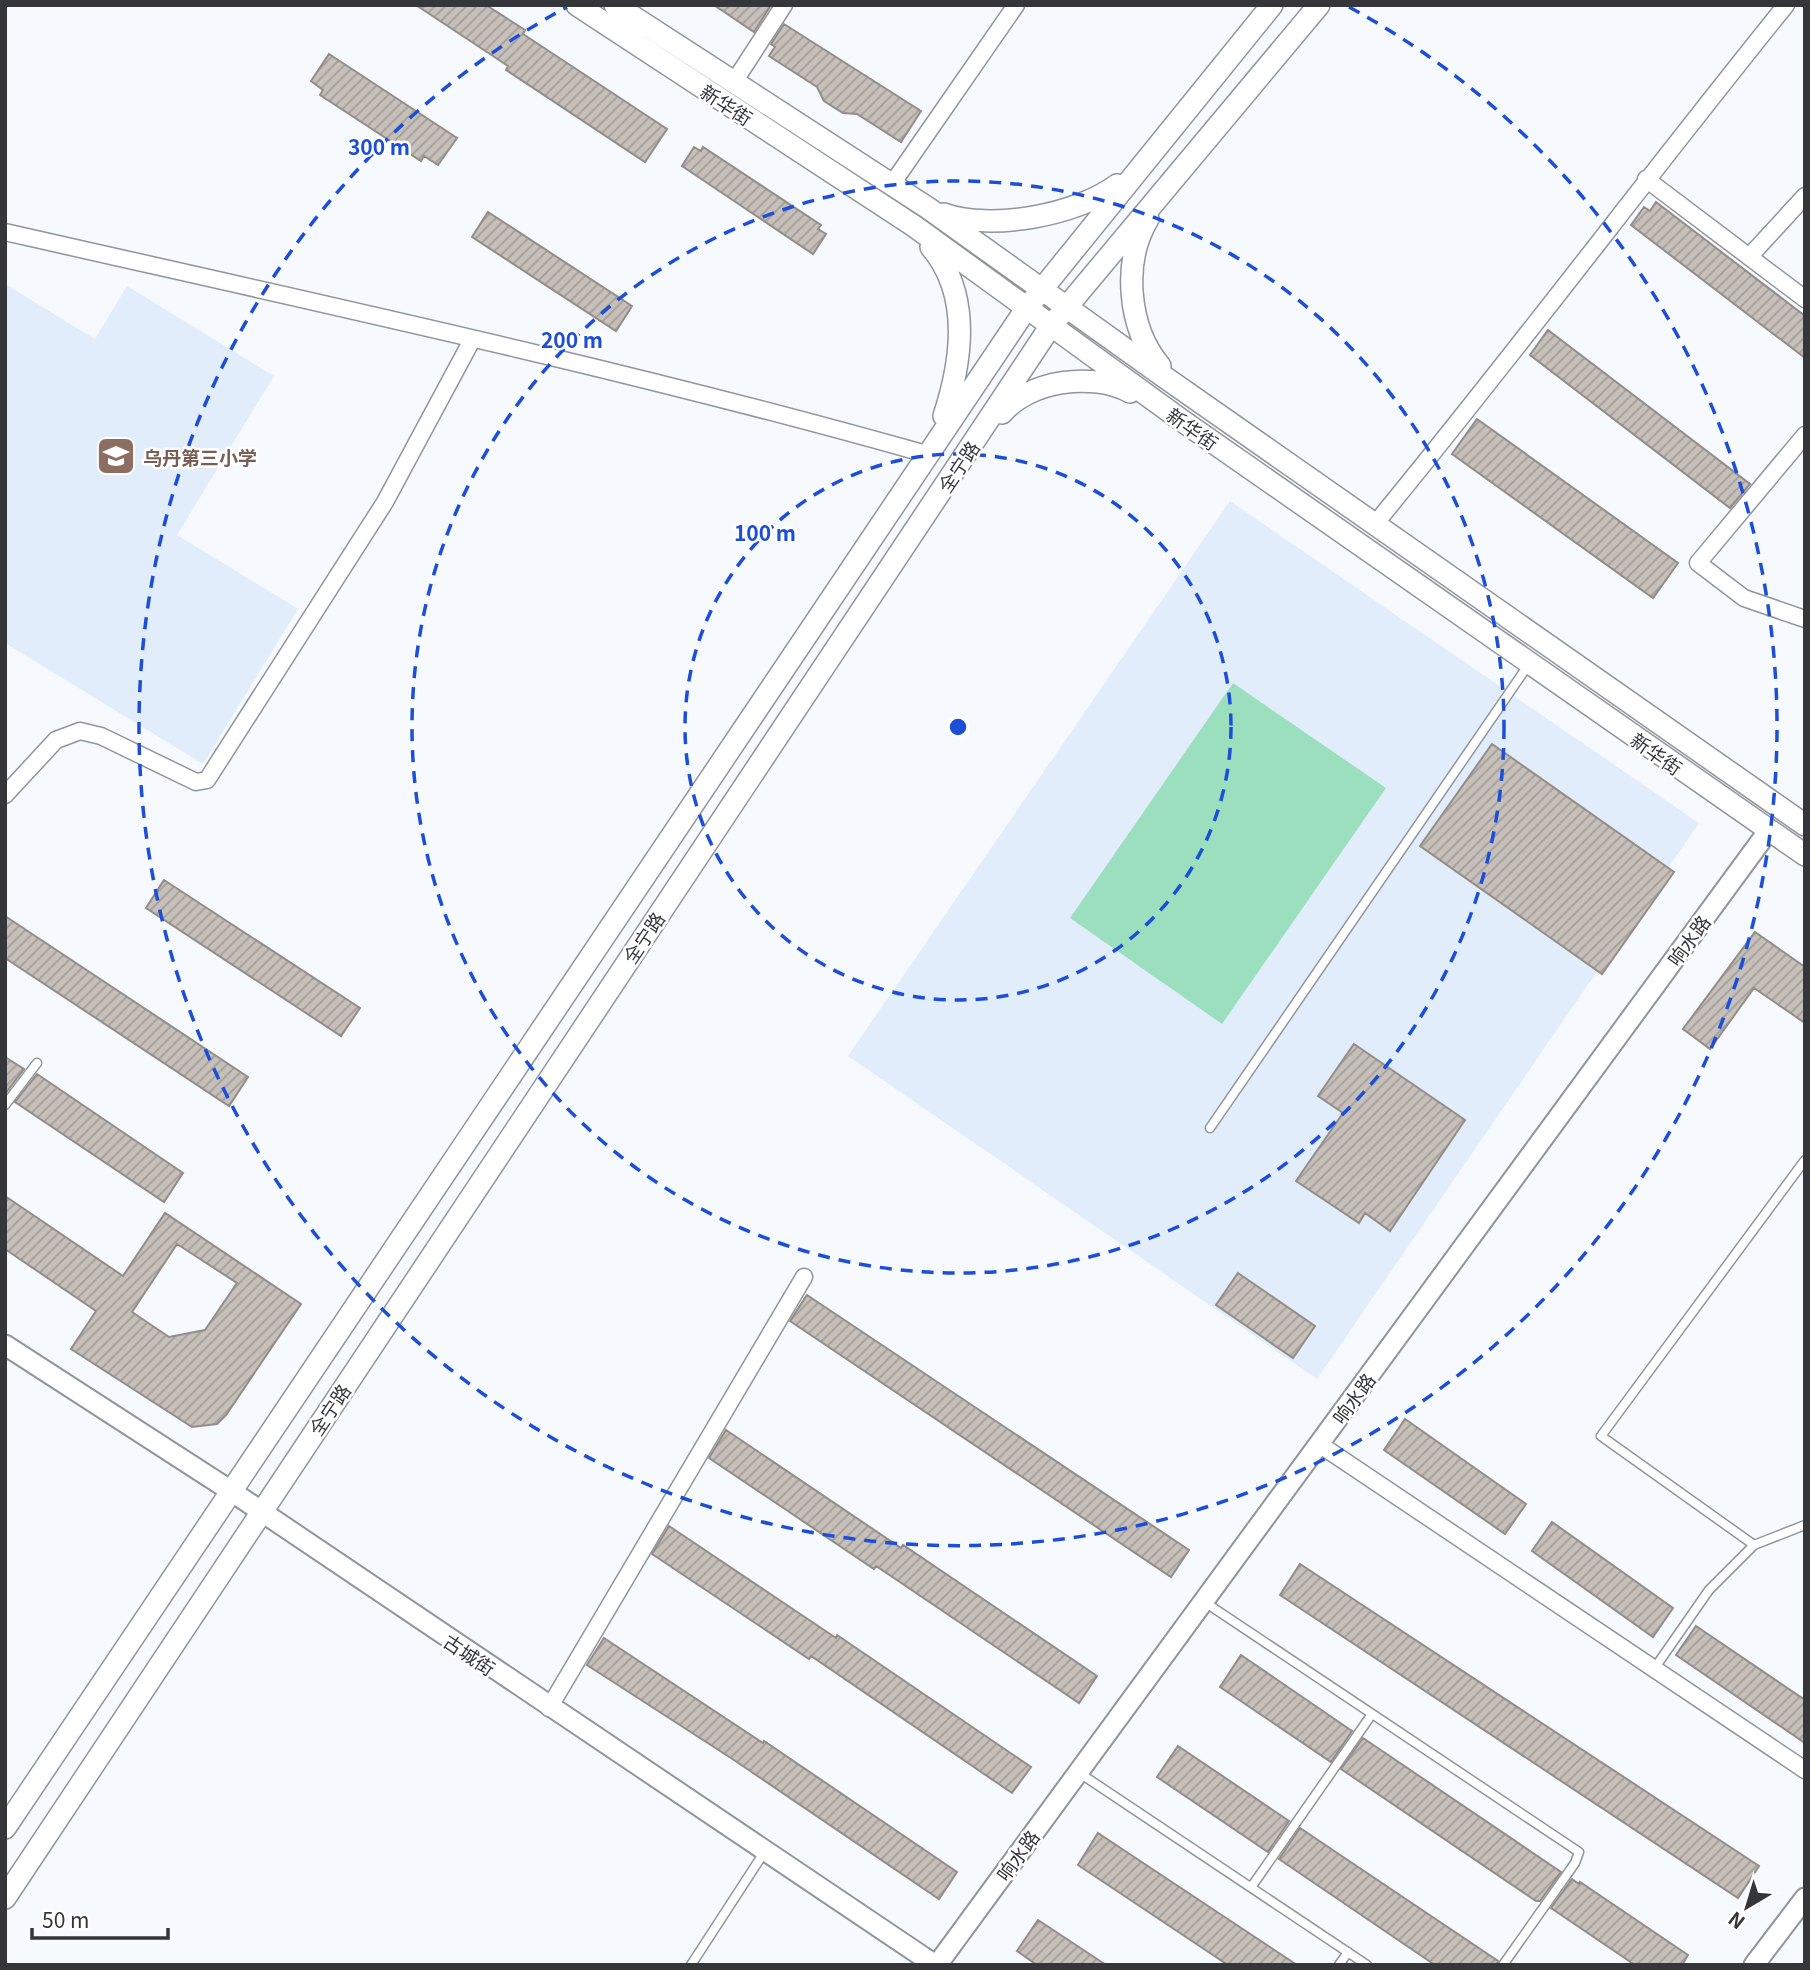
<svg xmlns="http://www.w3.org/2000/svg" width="1810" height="1970" font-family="Georgia,'Noto Sans SC',serif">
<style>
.built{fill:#e2edfb}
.pitch{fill:#9cdfbf}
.building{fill:url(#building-hatch);stroke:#938d87;stroke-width:2;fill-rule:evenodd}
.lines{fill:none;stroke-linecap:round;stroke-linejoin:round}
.service-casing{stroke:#90969c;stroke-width:11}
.minor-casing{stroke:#90969c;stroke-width:19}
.tertiary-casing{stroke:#90969c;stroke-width:23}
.secondary-casing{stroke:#90969c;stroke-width:24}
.service{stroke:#fff;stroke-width:8}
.minor{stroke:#fff;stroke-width:16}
.tertiary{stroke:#fff;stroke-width:19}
.secondary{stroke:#fff;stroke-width:21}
.ring{fill:none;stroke:#1d4ed8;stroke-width:3.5;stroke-dasharray:12 9}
.labels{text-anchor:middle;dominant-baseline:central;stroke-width:5;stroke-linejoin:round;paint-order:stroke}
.street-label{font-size:19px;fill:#343639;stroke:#fff}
.education-label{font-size:19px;font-weight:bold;fill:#785e54;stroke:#fff;text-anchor:start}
.centre{fill:#1d4ed8;stroke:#fff;stroke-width:3.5}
.ring-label{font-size:21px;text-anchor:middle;font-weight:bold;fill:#1d4ed8;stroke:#fff;stroke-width:5;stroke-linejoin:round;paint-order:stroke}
</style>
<defs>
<pattern id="building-hatch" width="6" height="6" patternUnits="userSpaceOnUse" patternTransform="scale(1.75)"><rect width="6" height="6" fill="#c7c0ba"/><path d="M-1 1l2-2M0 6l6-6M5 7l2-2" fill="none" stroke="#a29d98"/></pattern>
</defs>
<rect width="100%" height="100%" fill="#f6f9fe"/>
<path class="built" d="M 5,284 L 95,339 L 127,286 L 274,376 L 177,535 L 298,609 L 203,764 L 5,643 Z
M 1230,501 L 1699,823 L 1317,1379 L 848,1056 Z"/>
<path class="pitch" d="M 1233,683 L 1386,788 L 1222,1024 L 1070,918 Z"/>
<path class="building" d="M 416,5 L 486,5 L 525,30 L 523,34 L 667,129 L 645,162 L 506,70 L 508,66 Z
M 714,5 L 771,5 L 754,32 Z
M 784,24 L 921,111 L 901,142 L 857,114 L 843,113 L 824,101 L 817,87 L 769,56 L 775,47 L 771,44 Z
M 329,54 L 457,138 L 438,165 L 424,156 L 421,161 L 320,95 L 323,90 L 311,81 Z
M 694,147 L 701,151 L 703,147 L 821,225 L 818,229 L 826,234 L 813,254 L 682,166 Z
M 1656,202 L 1805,316 L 1805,358 L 1631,225 L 1644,207 L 1650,211 Z
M 488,212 L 632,306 L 616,331 L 472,237 Z
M 1548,330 L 1750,484 L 1730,508 L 1530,355 Z
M 1477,419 L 1678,563 L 1653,598 L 1452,454 Z
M 1492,744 L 1674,872 L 1602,974 L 1420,846 Z
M 164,880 L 360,1008 L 341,1036 L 146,908 Z
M 5,916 L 248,1077 L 229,1106 L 5,958 Z
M 1755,932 L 1805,967 L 1805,1023 L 1754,988 L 1710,1049 L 1683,1029 Z
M 1354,1044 L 1465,1120 L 1390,1231 L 1365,1213 L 1359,1223 L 1296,1181 L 1343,1113 L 1318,1096 Z
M 5,1057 L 24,1069 L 5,1094 Z
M 37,1074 L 183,1173 L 164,1202 L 15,1102 Z
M 5,1196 L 123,1276 L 165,1213 L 301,1304 L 226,1415 L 217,1424 L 192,1427 L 71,1349 L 96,1311 L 5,1249 ZM 177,1244 L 237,1283 L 205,1330 L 169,1337 L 132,1312 Z
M 1238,1273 L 1315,1326 L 1293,1358 L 1216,1305 Z
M 807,1295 L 1189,1550 L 1171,1577 L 790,1321 Z
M 1405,1419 L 1526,1504 L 1505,1534 L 1384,1450 Z
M 726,1430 L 901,1548 L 903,1545 L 1097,1676 L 1079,1703 L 876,1566 L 874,1569 L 709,1458 Z
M 1552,1522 L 1673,1608 L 1653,1637 L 1532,1551 Z
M 669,1526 L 836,1638 L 837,1635 L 1031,1767 L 1012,1793 L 811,1656 L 809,1659 L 652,1554 Z
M 1300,1564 L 1759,1866 L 1738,1898 L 1280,1595 Z
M 1696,1626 L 1805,1700 L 1805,1743 L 1676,1655 Z
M 604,1638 L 763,1743 L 764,1741 L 957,1872 L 939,1899 L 734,1760 L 587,1665 Z
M 1241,1655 L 1352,1731 L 1331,1762 L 1220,1687 Z
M 1363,1738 L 1561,1872 L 1540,1901 L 1536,1901 L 1341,1769 Z
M 1178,1746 L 1289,1821 L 1268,1852 L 1157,1777 Z
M 1300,1828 L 1498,1961 L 1497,1965 L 1435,1965 L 1279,1859 Z
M 1098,1833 L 1297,1965 L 1228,1965 L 1078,1865 Z
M 1572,1879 L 1579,1884 L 1580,1882 L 1688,1955 L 1682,1965 L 1635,1965 L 1551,1908 Z
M 1038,1920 L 1106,1965 L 1037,1965 L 1017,1951 Z"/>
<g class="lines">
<g class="service-casing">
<path id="service" d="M 5,1105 L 37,1063
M 1210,1128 L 1529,664
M 1754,1545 L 1601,1436 L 1805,1160
M 1203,1601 L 1579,1852 L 1575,1863 L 1503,1965
M 1654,1669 L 1709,1590 L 1754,1545 L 1805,1525
M 1078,1772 L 1367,1965
M 1252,1886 L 1372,1714
M 691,1965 L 765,1851
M 1339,1965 L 1348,1952"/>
</g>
<g class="minor-casing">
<path id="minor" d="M 734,82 L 784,5
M 1646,179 L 1805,299
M 892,184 L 1016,5
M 5,232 C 313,302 622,368 926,454
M 1749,257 L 1805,196
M 1805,435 L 1698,563 L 1744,598 L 1805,619
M 1375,524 C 1515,354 1647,177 1786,5
M 5,795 L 56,740 L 80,731 L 101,736 L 196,782 L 207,780 L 385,502 L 472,340
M 1319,1444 L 1805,1770
M 549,1708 L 804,1277"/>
</g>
<g class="tertiary-casing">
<path id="tertiary" d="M 5,1345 L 231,1491 L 935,1965
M 937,1965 L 1769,830
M 1754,1965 L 1805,1898"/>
</g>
<g class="secondary-casing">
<path id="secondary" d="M 577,5 L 914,226 L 1184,422 L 1805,855
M 615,5 L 928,208 L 1163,376 L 1805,825
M 944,214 C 991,231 1077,215 1117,185
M 1148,219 C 1122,262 1128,328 1160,366
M 931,247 C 971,294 962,361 944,416
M 1002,413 C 1030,380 1093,372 1130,392
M 5,1828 L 1026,309 L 1272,5
M 5,1898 L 1050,327 L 1319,5"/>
</g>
<use href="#service" class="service"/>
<use href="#minor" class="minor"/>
<use href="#tertiary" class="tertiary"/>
<use href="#secondary" class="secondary"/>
</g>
<g class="ring">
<circle cx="958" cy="727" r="273"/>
<circle cx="958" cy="727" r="546"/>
<path d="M1349 7A819 819 0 1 1 567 7"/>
</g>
<defs>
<g id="school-square" transform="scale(2.0125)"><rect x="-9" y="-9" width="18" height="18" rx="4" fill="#8d6e63" stroke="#fff"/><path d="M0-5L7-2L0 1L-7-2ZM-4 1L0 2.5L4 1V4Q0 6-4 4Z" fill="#fff"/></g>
</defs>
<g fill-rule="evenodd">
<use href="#school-square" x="116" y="456"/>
</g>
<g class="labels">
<g class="street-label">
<text transform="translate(727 104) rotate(33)">新华街</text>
<text transform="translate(1193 428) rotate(35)">新华街</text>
<text transform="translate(958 466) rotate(-56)">全宁路</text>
<text transform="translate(1657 753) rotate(35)">新华街</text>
<text transform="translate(643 937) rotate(-56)">全宁路</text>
<text transform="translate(1688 940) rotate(-54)">响水路</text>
<text transform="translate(1353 1398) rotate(-54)">响水路</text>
<text transform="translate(329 1409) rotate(-56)">全宁路</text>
<text transform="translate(470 1654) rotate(34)">古城街</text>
<text transform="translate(1017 1855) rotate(-54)">响水路</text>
</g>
<g class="education-label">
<text x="143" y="456">乌丹第三小学</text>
</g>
</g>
<circle cx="958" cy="727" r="10" class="centre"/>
<g class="ring-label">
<text x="379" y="155">300 m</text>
<text x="572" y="348">200 m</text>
<text x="765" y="541">100 m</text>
</g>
<rect width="1810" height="1970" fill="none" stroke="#343639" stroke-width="14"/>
<g transform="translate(1747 1907) rotate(218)" stroke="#ffffff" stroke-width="5" paint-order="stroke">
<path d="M0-5L12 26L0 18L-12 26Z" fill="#343639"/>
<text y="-10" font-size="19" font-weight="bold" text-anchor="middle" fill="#343639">N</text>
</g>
<path d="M32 1928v10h136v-10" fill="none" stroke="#343639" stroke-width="3.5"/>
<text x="42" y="1928" font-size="21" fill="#343639" stroke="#ffffff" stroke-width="5" paint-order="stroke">50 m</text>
</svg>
